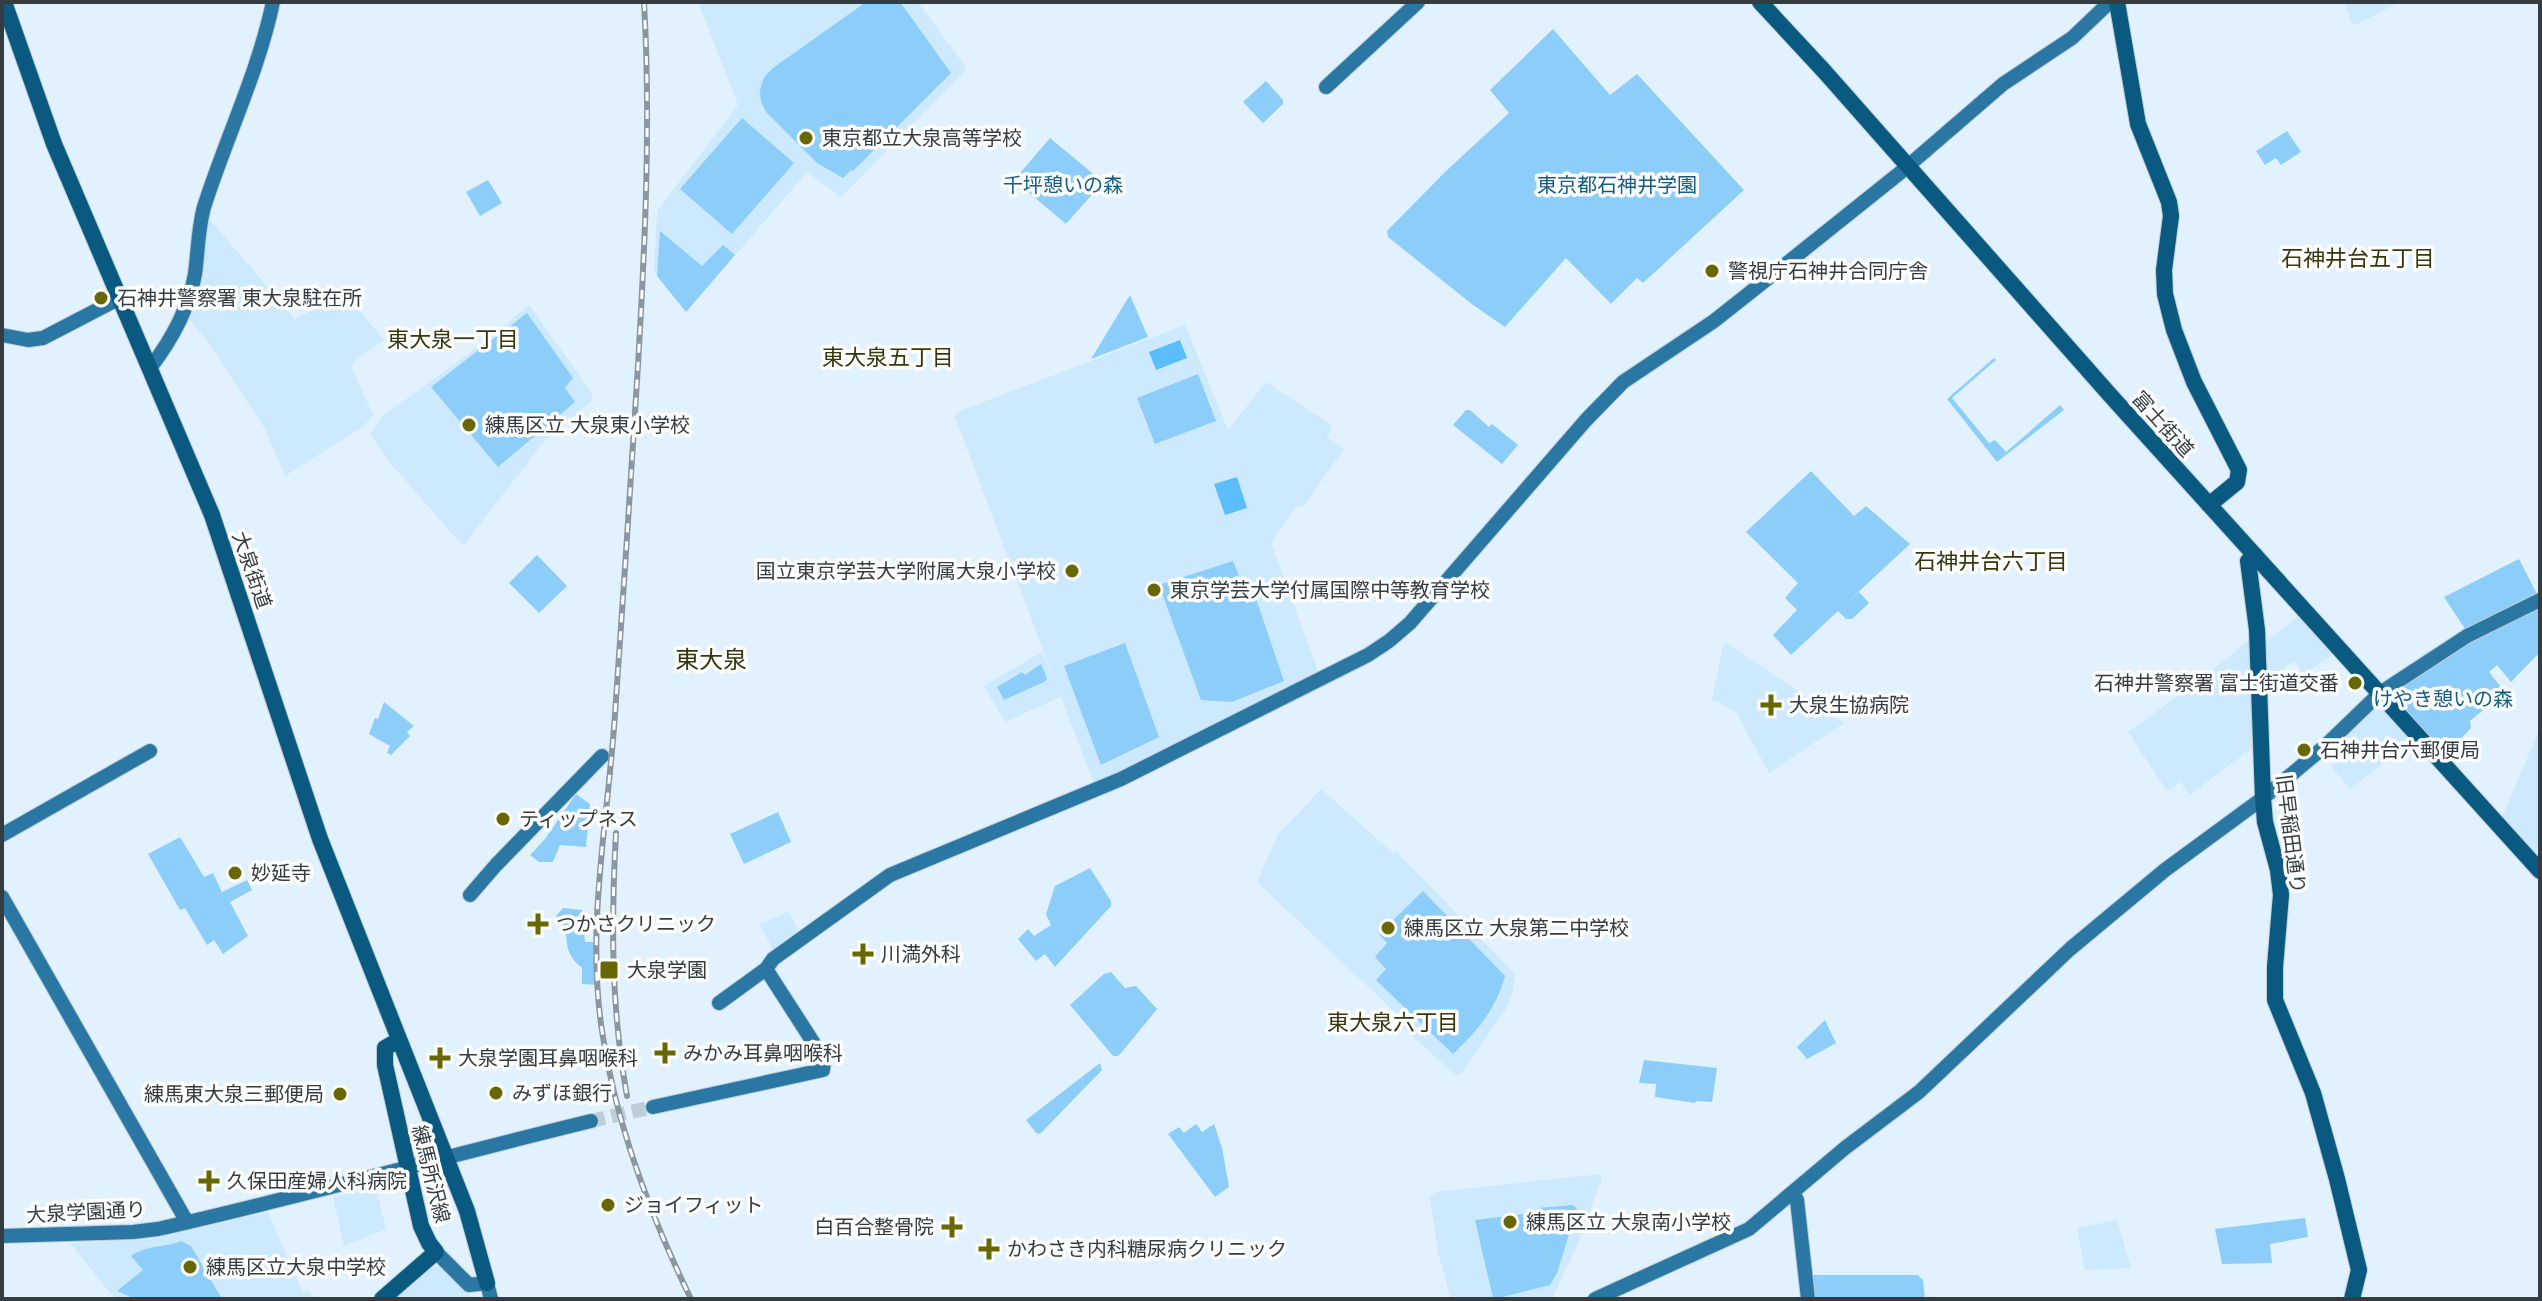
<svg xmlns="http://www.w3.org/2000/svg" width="2542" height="1301" font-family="Roboto,'Noto Sans JP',sans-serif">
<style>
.built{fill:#cde9fd}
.green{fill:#8ccdf9}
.water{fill:#5bbdf9}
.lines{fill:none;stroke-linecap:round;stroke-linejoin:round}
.secondary-tunnel{stroke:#beced8;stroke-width:14;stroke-dasharray:14 7;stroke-linecap:butt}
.secondary-casing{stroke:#beced8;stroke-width:16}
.primary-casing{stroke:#beced8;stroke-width:18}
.secondary{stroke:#2a77a3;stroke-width:14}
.primary{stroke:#095981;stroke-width:16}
.rail-casing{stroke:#8a97a0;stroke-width:6}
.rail{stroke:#fcfdfc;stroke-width:3;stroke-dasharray:9;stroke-linecap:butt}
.poi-dot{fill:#676803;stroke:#fcfdfc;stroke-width:3}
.labels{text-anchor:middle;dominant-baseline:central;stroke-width:7;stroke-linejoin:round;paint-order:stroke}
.poi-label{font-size:20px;fill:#343c42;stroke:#fcfdfc;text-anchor:start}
.park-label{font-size:20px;fill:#135d84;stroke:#fcfdfc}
.street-label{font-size:20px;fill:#343c42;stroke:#fcfdfc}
.neighbourhood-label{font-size:22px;fill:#36370d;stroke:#fcfdfc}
.quarter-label{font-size:24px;fill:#36370d;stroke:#fcfdfc}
</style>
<rect width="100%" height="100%" fill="#e1f2fe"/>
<path class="built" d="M 698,2 L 918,2 L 965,66 L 965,71 L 843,195 L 840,196 L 807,172 L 686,312 L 654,272 L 657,211 L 738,105 Z
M 2344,2 L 2400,2 L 2355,25 L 2352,24 Z
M 207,216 L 295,319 L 346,294 L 384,340 L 355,360 L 351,366 L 373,415 L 364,426 L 285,476 L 265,429 L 208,342 L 185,315 Z
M 529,305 L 592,393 L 592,400 L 542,444 L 463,546 L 391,464 L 370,434 L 381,417 L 470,353 Z
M 1185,325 L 1228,430 L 1266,382 L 1333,426 L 1327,437 L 1344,449 L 1304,505 L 1295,508 L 1271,543 L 1320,676 L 1094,784 L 1061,697 L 1005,722 L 984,686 L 1042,652 L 1055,682 L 955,417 L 957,412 Z
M 2299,616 L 2333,654 L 2304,674 L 2294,661 L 2256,687 L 2258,743 L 2190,795 L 2180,782 L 2167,791 L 2128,732 L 2191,687 L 2252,638 L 2255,649 Z
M 1727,643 L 1844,723 L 1769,773 L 1736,712 L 1712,699 L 1723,645 Z
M 2376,705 L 2381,706 L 2413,741 L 2350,789 L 2331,766 L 2349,750 L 2340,740 Z
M 2540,728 L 2540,859 L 2502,817 Z
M 1321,789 L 1393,853 L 1396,851 L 1515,974 L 1512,994 L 1506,1009 L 1460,1075 L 1456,1075 L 1401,1026 L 1397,1014 L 1257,882 L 1277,836 Z
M 788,911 L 798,929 L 797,935 L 774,951 L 760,925 Z
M 1601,1174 L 1601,1181 L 1577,1246 L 1552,1299 L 1451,1299 L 1438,1253 L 1430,1197 L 1435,1192 Z
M 376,1187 L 386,1229 L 344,1246 L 333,1197 Z
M 268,1212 L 303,1293 L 309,1291 L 314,1299 L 115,1299 L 70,1243 L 152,1239 Z
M 2117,1220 L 2131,1268 L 2085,1270 L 2077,1228 Z
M 441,1265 L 475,1299 L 390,1299 L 425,1270 Z"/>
<path class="green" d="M 866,2 L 900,2 L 951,73 L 853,171 L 851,170 L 843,178 L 817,163 L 767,113 C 756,97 758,81 773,68 Z
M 1553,29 L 1610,95 L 1637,74 L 1744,190 L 1643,283 L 1637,278 L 1611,304 L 1566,258 L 1505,327 L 1473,305 L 1388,237 L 1387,231 L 1446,171 L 1509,113 L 1490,90 Z
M 1266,81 L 1283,100 L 1283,104 L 1263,123 L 1243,102 Z
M 742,118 L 794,163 L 732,234 L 680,189 Z
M 2287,131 L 2301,152 L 2281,165 L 2276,158 L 2265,165 L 2256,151 Z
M 1050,138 L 1103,182 L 1066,224 L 1014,180 Z
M 488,180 L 502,203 L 480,216 L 466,192 Z
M 660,231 L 702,266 L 723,245 L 735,255 L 686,312 L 657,276 Z
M 1130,295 L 1148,337 L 1091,359 Z
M 527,313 L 573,378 L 565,388 L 575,402 L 498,467 L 431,387 Z
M 1994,358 L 1996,360 L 1952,398 L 1989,443 L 1995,440 L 2006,452 L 2060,405 L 2064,410 L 1997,462 L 1947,399 Z
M 1198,374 L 1216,421 L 1155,444 L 1137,398 Z
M 1466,410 L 1470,410 L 1489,427 L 1492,424 L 1518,445 L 1502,464 L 1453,425 Z
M 1811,471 L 1854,516 L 1866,506 L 1910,544 L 1839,610 L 1859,592 L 1869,603 L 1852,619 L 1846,619 L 1838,611 L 1791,655 L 1773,635 L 1797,610 L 1785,598 L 1798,583 L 1746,532 Z
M 537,555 L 567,586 L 539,613 L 509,583 Z
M 2519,559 L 2538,596 L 2467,632 L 2444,597 Z
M 1233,561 L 1245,592 L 1253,590 L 1284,681 L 1232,702 L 1201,700 L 1159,585 Z
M 2540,606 L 2540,652 L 2511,682 L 2497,665 L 2489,672 L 2500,686 L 2500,696 L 2470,721 L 2471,728 L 2445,755 L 2391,694 L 2464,644 Z
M 1125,643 L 1159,737 L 1101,765 L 1064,666 Z
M 1041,664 L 1047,678 L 1046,681 L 1004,700 L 997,687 L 1022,672 L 1025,675 Z
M 384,702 L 414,726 L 407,732 L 410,736 L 391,755 L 387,753 L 390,746 L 369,734 L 375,718 L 378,719 Z
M 576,794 L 590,804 L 586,847 L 560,845 L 553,862 L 539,862 L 530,855 L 545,839 Z
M 778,812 L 791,842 L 744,864 L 730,834 Z
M 180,837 L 204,877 L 213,873 L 222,892 L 247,880 L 252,890 L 230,902 L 248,936 L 223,954 L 214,940 L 207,945 L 185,908 L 180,910 L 148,854 Z
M 1090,868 L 1111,901 L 1111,906 L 1055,967 L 1045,954 L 1036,961 L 1018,939 L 1028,929 L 1034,936 L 1051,925 L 1046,914 L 1055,886 Z
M 1423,891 L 1505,976 C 1496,1009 1478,1030 1453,1054 L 1376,980 L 1386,969 L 1375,957 L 1387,943 L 1379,934 Z
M 563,908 L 582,910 L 585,942 L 599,942 L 600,985 L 582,984 L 582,968 C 557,948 575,935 556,916 Z
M 1111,972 L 1125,988 L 1136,986 L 1157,1009 L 1122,1052 L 1118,1056 L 1113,1056 L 1070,1005 L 1104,974 Z
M 1825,1020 L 1836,1043 L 1807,1059 L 1797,1047 Z
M 1644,1060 L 1717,1068 L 1712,1102 L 1696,1101 L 1695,1103 L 1655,1097 L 1656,1084 L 1639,1083 Z
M 1100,1063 L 1102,1070 L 1040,1134 L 1036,1133 L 1026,1120 Z
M 1196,1124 L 1202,1132 L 1214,1124 L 1222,1148 L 1229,1187 L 1215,1197 L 1168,1134 L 1179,1127 L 1184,1133 Z
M 1573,1205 L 1577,1209 L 1557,1273 L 1550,1285 L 1495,1299 L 1493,1298 L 1475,1220 L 1532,1213 L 1538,1208 Z
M 2305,1218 L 2308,1237 L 2270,1244 L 2272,1263 L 2222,1264 L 2215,1229 Z
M 181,1241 L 191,1246 L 222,1299 L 135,1299 L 117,1291 L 143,1270 L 131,1256 C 146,1245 164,1248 181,1241 Z
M 1807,1275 L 1918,1275 L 1923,1280 L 1925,1299 L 1810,1299 Z"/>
<path class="water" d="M 1180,340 L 1187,358 L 1156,370 L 1149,352 Z
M 1237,477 L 1247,508 L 1225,515 L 1214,484 Z"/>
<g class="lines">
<path class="secondary-tunnel" d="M 591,1121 L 653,1107"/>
<g class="secondary-casing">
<path id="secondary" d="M 1326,87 L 1418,2
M 2,335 L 28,340 L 43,338 L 120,298
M 150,368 C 170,342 189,308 195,274 C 198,252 198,229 204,207 C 226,138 258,73 273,2
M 2,835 L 150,751
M 470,895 L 496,865 L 602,756
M 2,897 L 187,1222
M 719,1003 L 766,969 L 773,959 L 890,875 L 1121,779 L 1368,655 L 1389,641 L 1410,623 L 1586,420 L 1623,382 L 1714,321 L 1776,272 L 1901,172 L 2003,84 L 2072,38 L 2110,2
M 653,1107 L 823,1070 L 824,1060 L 820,1053 L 766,969
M 1793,1193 L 1797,1200 L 1808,1299
M 2,1236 L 133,1232 L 158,1229 C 304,1196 447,1156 591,1121
M 436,1252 L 469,1285 L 487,1283 L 491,1299
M 1595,1299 L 1749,1229 L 1845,1148 L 1919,1092 L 2070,949 L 2165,870 L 2263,798 L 2323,748 L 2380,693 L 2467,636 L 2540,600"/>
</g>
<g class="primary-casing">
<path id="primary" d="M 4,2 L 54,144 L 212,515 L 320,839 L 467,1211 L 487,1283
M 1760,2 L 1824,71 L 2110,395 L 2540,871
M 2117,2 L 2138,124 L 2169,202 L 2171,216 L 2164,270 L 2165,294 L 2174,330 L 2194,382 L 2239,470 L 2237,482 L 2209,505
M 2255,555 L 2248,561 L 2257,630 L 2263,798 L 2265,822 L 2278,870 L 2281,895 L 2275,967 L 2275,1000 L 2313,1093 L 2337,1179 L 2359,1270 L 2352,1299
M 382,1299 L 436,1252 L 429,1243 L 421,1226 L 385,1065 L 385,1048 L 399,1040"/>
</g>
<use href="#secondary" class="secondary"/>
<use href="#primary" class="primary"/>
<g class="rail-casing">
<path id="rail" d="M 644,2 C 651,123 645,244 638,365 C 631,481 623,598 615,714 C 608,821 585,930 603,1037 C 617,1127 651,1217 691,1299
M 616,833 C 611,923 611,1007 627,1096"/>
</g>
<use href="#rail" class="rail"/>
</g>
<g class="poi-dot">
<circle cx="806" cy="138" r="8"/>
<circle cx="1712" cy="271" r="8"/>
<circle cx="101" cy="298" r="8"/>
<circle cx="469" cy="425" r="8"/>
<circle cx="1072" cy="571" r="8"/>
<circle cx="1154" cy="590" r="8"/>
<circle cx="2355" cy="683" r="8"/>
<path d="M1767 693h8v8h8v8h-8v8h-8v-8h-8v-8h8z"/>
<circle cx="2304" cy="750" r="8"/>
<circle cx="503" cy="819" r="8"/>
<circle cx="235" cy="873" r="8"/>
<path d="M534 912h8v8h8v8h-8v8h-8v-8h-8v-8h8z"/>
<circle cx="1388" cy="928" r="8"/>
<path d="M859 942h8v8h8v8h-8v8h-8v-8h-8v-8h8z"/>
<rect x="599" y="960" width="20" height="20" rx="4"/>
<path d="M661 1041h8v8h8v8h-8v8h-8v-8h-8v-8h8z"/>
<path d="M436 1046h8v8h8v8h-8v8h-8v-8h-8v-8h8z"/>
<circle cx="496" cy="1093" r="8"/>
<circle cx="340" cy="1094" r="8"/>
<path d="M205 1169h8v8h8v8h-8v8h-8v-8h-8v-8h8z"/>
<circle cx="608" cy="1205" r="8"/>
<circle cx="1510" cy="1222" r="8"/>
<path d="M948 1215h8v8h8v8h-8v8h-8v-8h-8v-8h8z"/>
<path d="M985 1237h8v8h8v8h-8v8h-8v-8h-8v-8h8z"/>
<circle cx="190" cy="1267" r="8"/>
</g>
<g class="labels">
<g class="poi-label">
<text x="822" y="138">東京都立大泉高等学校</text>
<text x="1728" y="271">警視庁石神井合同庁舎</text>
<text x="117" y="298">石神井警察署 東大泉駐在所</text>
<text x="485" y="425">練馬区立 大泉東小学校</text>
<text x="1056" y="571" text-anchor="end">国立東京学芸大学附属大泉小学校</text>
<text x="1170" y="590">東京学芸大学付属国際中等教育学校</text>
<text x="2339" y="683" text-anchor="end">石神井警察署 富士街道交番</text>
<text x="1789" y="705">大泉生協病院</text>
<text x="2320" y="750">石神井台六郵便局</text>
<text x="519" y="819">ティップネス</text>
<text x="251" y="873">妙延寺</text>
<text x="556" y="924">つかさクリニック</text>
<text x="1404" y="928">練馬区立 大泉第二中学校</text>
<text x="881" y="954">川満外科</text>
<text x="627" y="970">大泉学園</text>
<text x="683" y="1053">みかみ耳鼻咽喉科</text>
<text x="458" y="1058">大泉学園耳鼻咽喉科</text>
<text x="512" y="1093">みずほ銀行</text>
<text x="324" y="1094" text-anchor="end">練馬東大泉三郵便局</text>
<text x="227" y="1181">久保田産婦人科病院</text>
<text x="624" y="1205">ジョイフィット</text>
<text x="1526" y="1222">練馬区立 大泉南小学校</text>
<text x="934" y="1227" text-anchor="end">白百合整骨院</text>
<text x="1007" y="1249">かわさき内科糖尿病クリニック</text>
<text x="206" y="1267">練馬区立大泉中学校</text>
</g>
<g class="park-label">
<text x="1063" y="185">千坪憩いの森</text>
<text x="1617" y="185">東京都石神井学園</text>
<text x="2443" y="699">けやき憩いの森</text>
</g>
<g class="street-label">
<text transform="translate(2163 424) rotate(48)">富士街道</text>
<text transform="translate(252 570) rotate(71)">大泉街道</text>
<text transform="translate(2291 834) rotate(83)">旧早稲田通り</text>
<text transform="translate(431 1174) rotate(76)">練馬所沢線</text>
<text transform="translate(86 1212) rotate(-3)">大泉学園通り</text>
</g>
<g class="neighbourhood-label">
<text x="2358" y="258">石神井台五丁目</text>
<text x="453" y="339">東大泉一丁目</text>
<text x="888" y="357">東大泉五丁目</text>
<text x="1991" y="561">石神井台六丁目</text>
<text x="1393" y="1022">東大泉六丁目</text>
</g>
<g class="quarter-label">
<text x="711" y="660">東大泉</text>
</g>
</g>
<rect width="2542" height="1301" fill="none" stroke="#343c42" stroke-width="8"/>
</svg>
